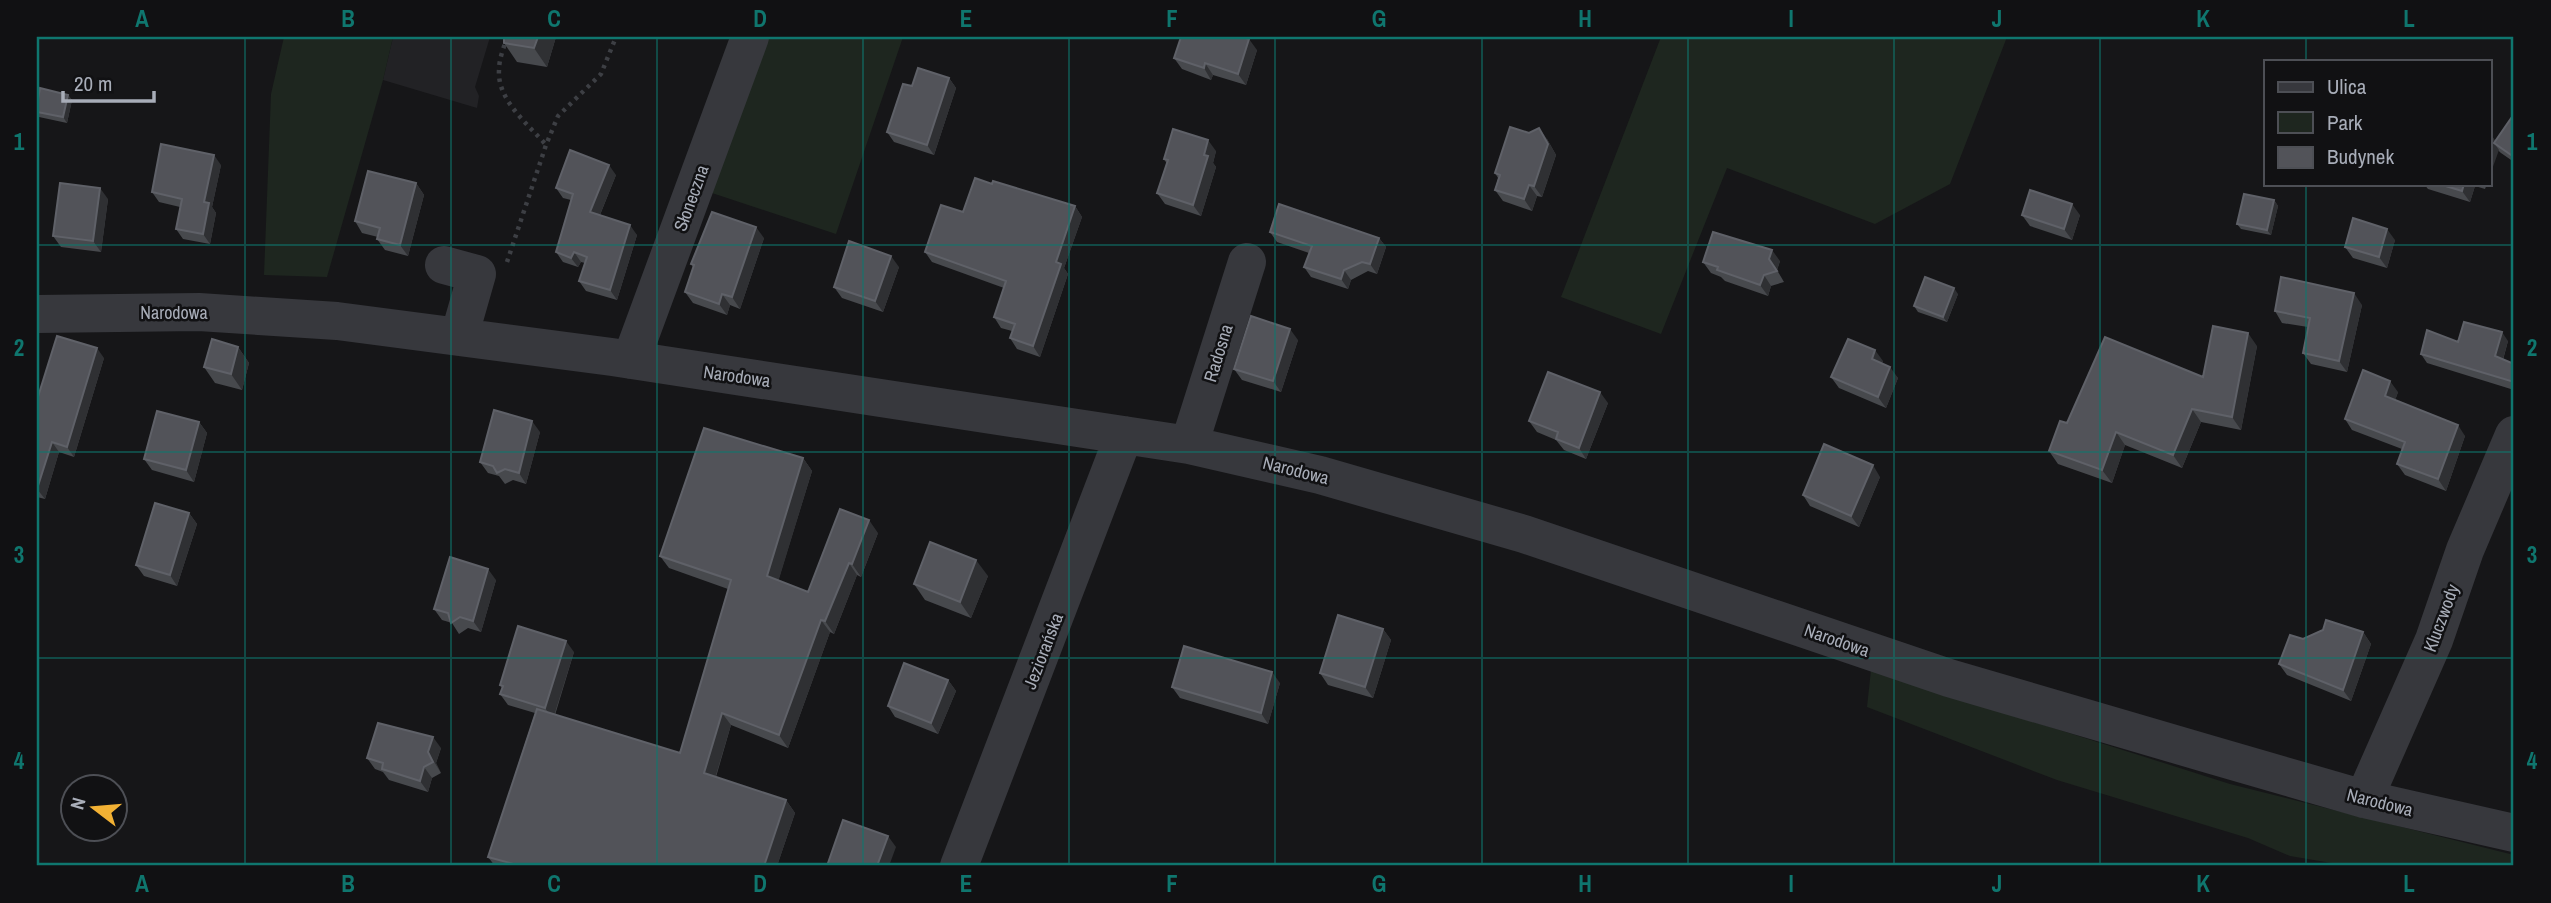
<svg xmlns="http://www.w3.org/2000/svg" width="2551" height="903" font-family="'Archivo Narrow',sans-serif">
<style>
.built{fill:#222225}
.green{fill:#1e261f}
.lines{fill:none;stroke-linecap:round;stroke-linejoin:round}
.path{stroke:#3d3f44;stroke-width:4.5;stroke-dasharray:3.5 5;stroke-linecap:butt}
.minor{stroke:#37383d;stroke-width:38}
.wall{fill:#47494d}
.shaded-wall{fill:#2f3033}
.building{fill:#525359;stroke:#5f6168;stroke-width:2}
.grid{fill:none;stroke:#0f766e;stroke-width:2;stroke-opacity:0.55}
.labels{text-anchor:middle;dominant-baseline:central;stroke-width:5;stroke-linejoin:round;paint-order:stroke}
.street-label{font-size:18px;fill:#a8adb8;stroke:#111113}
.neatline{fill:none;stroke:#0f766e;stroke-width:2.5}
.grid-label{font-size:23px;text-anchor:middle;font-weight:bold;fill:#0f766e}
</style>
<rect width="100%" height="100%" fill="#161618"/>
<path class="built" d="M 393,37 L 490,37 L 475,87 L 479,96 L 477,108 L 383,80 Z"/>
<path class="green" d="M 284,37 L 393,37 L 383,80 L 327,277 L 264,275 L 271,94 Z
M 760,37 L 903,37 L 836,234 L 703,190 Z
M 1661,37 L 2007,37 L 1950,184 L 1875,224 L 1727,168 L 1661,334 L 1561,297 Z
M 1871,670 L 2230,784 L 2514,855 L 2514,866 L 2349,866 L 2290,856 L 2248,838 L 2057,780 L 1867,707 Z"/>
<g class="lines">
<path class="path" d="M 507,37 C 504,47 499,59 499,70 C 497,100 528,124 546,145
M 507,262 L 546,145 L 558,116 L 601,74 L 616,37"/>
<path class="minor" d="M 444,265 L 477,274 L 459,337
M 37,314 L 199,312 L 337,321 L 612,357 L 1189,445 L 1320,475 L 1524,534 L 1949,678 L 2212,755 L 2364,799 L 2514,833
M 631,360 L 750,37
M 1189,445 L 1247,262
M 2364,799 L 2434,640 L 2465,550 L 2514,435
M 959,866 L 1124,435"/>
</g>
<path class="wall" d="M 556,37 L 547,67 L 517,62 L 504,43 Z
M 1257,50 L 1246,85 L 1213,75 L 1211,80 L 1182,69 L 1174,58 Z
M 949,78 L 956,88 L 934,155 L 894,142 L 887,132 L 912,86 Z
M 68,95 L 72,100 L 67,123 L 39,117 L 37,113 L 37,105 Z
M 2514,114 L 2514,162 L 2501,153 L 2490,143 L 2496,141 Z
M 1547,139 L 1556,155 L 1542,197 L 1537,196 L 1532,211 L 1503,201 L 1495,190 L 1498,178 L 1495,173 Z
M 1216,151 L 1213,163 L 1216,167 L 1201,216 L 1165,204 L 1157,193 L 1167,164 L 1164,159 Z
M 221,165 L 212,207 L 216,213 L 210,244 L 183,239 L 176,229 L 180,207 L 159,202 L 152,192 Z
M 616,175 L 600,215 L 637,235 L 617,300 L 586,291 L 579,281 L 585,263 L 581,262 L 578,267 L 563,262 L 556,252 L 571,200 L 563,198 L 556,188 Z
M 416,183 L 424,195 L 408,256 L 385,250 L 377,239 L 378,237 L 362,233 L 355,221 Z
M 992,184 L 1075,206 L 1082,217 L 1064,268 L 1068,274 L 1040,357 L 1017,349 L 1010,338 L 1012,331 L 1001,328 L 994,317 L 1004,288 L 932,262 L 925,252 Z
M 2424,184 L 2487,184 L 2485,189 L 2475,186 L 2470,202 L 2428,189 Z
M 108,199 L 101,252 L 61,247 L 53,236 Z
M 2274,200 L 2278,206 L 2271,235 L 2241,229 L 2237,224 Z
M 2022,215 L 2080,215 L 2072,240 L 2030,226 Z
M 1270,232 L 1379,238 L 1386,247 L 1377,274 L 1368,271 L 1351,280 L 1348,289 L 1311,277 L 1304,267 L 1309,253 L 1277,242 Z
M 764,238 L 740,309 L 730,305 L 727,315 L 693,303 L 685,292 L 693,267 L 691,264 Z
M 2395,240 L 2387,268 L 2353,258 L 2345,247 Z
M 1780,261 L 1777,270 L 1784,282 L 1771,286 L 1768,296 L 1725,281 L 1721,277 L 1711,273 L 1703,262 Z
M 899,267 L 883,312 L 842,298 L 834,287 Z
M 1958,294 L 1947,322 L 1918,312 L 1914,306 Z
M 2362,305 L 2347,372 L 2311,364 L 2303,353 L 2308,327 L 2282,323 L 2275,311 Z
M 1298,340 L 1281,392 L 1242,380 L 1234,369 Z
M 2508,341 L 2503,360 L 2514,364 L 2514,390 L 2427,363 L 2421,354 Z
M 2257,346 L 2241,430 L 2201,422 L 2182,468 L 2125,445 L 2112,483 L 2058,464 L 2049,451 L 2203,377 Z
M 238,347 L 249,363 L 242,390 L 215,383 L 204,367 Z
M 104,358 L 74,457 L 59,452 L 45,499 L 37,497 L 37,400 Z
M 1883,361 L 1882,363 L 1898,378 L 1886,408 L 1839,388 L 1831,377 Z
M 2398,392 L 2395,400 L 2465,436 L 2446,491 L 2405,475 L 2397,464 L 2402,449 L 2352,430 L 2345,419 Z
M 1608,403 L 1586,459 L 1564,450 L 1556,440 L 1537,432 L 1529,421 Z
M 199,422 L 207,433 L 194,482 L 152,470 L 144,459 Z
M 540,432 L 526,484 L 513,480 L 505,484 L 499,476 L 488,473 L 480,462 Z
M 803,458 L 812,471 L 778,581 L 808,592 L 878,533 L 861,577 L 857,575 L 834,634 L 830,632 L 788,748 L 731,725 L 716,777 L 786,800 L 795,813 L 777,866 L 495,866 L 488,857 L 535,713 L 508,705 L 500,694 L 502,688 L 500,685 L 574,652 L 555,715 L 680,753 L 728,589 L 669,568 L 660,556 Z
M 1880,477 L 1859,527 L 1810,506 L 1803,495 Z
M 189,513 L 197,524 L 177,586 L 144,576 L 136,565 Z
M 988,576 L 971,618 L 925,600 L 914,584 Z
M 496,580 L 481,632 L 468,628 L 459,634 L 452,623 L 442,620 L 434,609 Z
M 1383,629 L 1391,640 L 1373,698 L 1328,685 L 1320,673 Z
M 2363,632 L 2371,644 L 2351,701 L 2287,675 L 2279,664 L 2303,639 Z
M 948,680 L 956,691 L 938,734 L 895,717 L 888,706 Z
M 1280,683 L 1268,724 L 1180,698 L 1172,687 Z
M 441,748 L 436,763 L 441,773 L 432,778 L 428,792 L 389,780 L 383,772 L 375,769 L 367,758 Z"/>
<path class="shaded-wall" d="M 538,37 L 556,37 L 547,67 L 534,48 Z
M 1249,39 L 1257,50 L 1246,85 L 1238,74 Z
M 1205,63 L 1213,75 L 1211,80 L 1204,68 Z
M 949,78 L 956,88 L 934,155 L 927,145 Z
M 68,95 L 72,100 L 67,123 L 63,117 Z
M 1539,128 L 1547,139 L 1556,155 L 1542,197 L 1534,186 Z
M 2492,136 L 2500,147 L 2494,143 L 2499,150 L 2490,175 L 2490,143 Z
M 1208,140 L 1216,151 L 1213,163 L 1216,167 L 1201,216 L 1193,205 Z
M 214,155 L 221,165 L 212,207 L 216,213 L 210,244 L 203,234 L 204,202 Z
M 609,165 L 616,175 L 597,222 L 590,212 Z
M 416,183 L 424,195 L 408,256 L 400,245 Z
M 2464,184 L 2474,184 L 2475,186 L 2470,202 L 2462,191 Z
M 1529,185 L 1537,196 L 1532,211 L 1524,199 Z
M 100,188 L 108,199 L 101,252 L 93,241 Z
M 2274,200 L 2278,206 L 2271,235 L 2267,230 Z
M 2072,204 L 2080,215 L 2072,240 L 2064,229 Z
M 1075,206 L 1082,217 L 1064,268 L 1068,274 L 1040,357 L 1033,346 L 1056,262 Z
M 630,225 L 637,235 L 617,300 L 610,290 Z
M 756,227 L 764,238 L 740,309 L 732,297 Z
M 2387,229 L 2395,240 L 2387,268 L 2379,257 Z
M 1379,238 L 1386,247 L 1377,274 L 1370,264 Z
M 1772,250 L 1780,261 L 1777,270 L 1769,259 Z
M 574,252 L 581,262 L 578,267 L 571,258 Z
M 891,256 L 899,267 L 883,312 L 875,301 Z
M 1344,270 L 1351,280 L 1348,289 L 1341,279 Z
M 1764,275 L 1771,286 L 1768,296 L 1760,285 Z
M 1954,288 L 1958,294 L 1947,322 L 1943,317 Z
M 2354,293 L 2362,305 L 2347,372 L 2339,361 Z
M 722,294 L 730,305 L 727,315 L 719,304 Z
M 1290,329 L 1298,340 L 1281,392 L 1273,381 Z
M 2502,332 L 2508,341 L 2501,366 L 2495,356 Z
M 2248,333 L 2257,346 L 2241,430 L 2232,417 Z
M 238,347 L 249,363 L 242,390 L 231,374 Z
M 97,348 L 104,358 L 74,457 L 67,447 Z
M 1875,350 L 1883,361 L 1879,370 L 1872,359 Z
M 1890,367 L 1898,378 L 1886,408 L 1878,397 Z
M 2390,381 L 2398,392 L 2393,407 L 2385,396 Z
M 1600,392 L 1608,403 L 1586,459 L 1579,448 Z
M 2192,409 L 2201,422 L 2182,468 L 2173,455 Z
M 532,421 L 540,432 L 526,484 L 519,473 Z
M 199,422 L 207,433 L 194,482 L 186,470 Z
M 2458,425 L 2465,436 L 2446,491 L 2438,479 Z
M 2116,432 L 2125,445 L 2112,483 L 2102,470 Z
M 52,442 L 59,452 L 45,499 L 37,489 Z
M 803,458 L 812,471 L 776,589 L 767,576 Z
M 1873,465 L 1880,477 L 1859,527 L 1851,516 Z
M 189,513 L 197,524 L 177,586 L 170,575 Z
M 869,520 L 878,533 L 861,577 L 852,564 Z
M 976,560 L 988,576 L 971,618 L 960,602 Z
M 849,563 L 857,575 L 834,634 L 825,621 Z
M 488,569 L 496,580 L 481,632 L 473,621 Z
M 821,620 L 830,632 L 788,748 L 779,735 Z
M 1383,629 L 1391,640 L 1373,698 L 1365,687 Z
M 2363,632 L 2371,644 L 2351,701 L 2343,690 Z
M 566,641 L 574,652 L 553,719 L 545,708 Z
M 1272,672 L 1280,683 L 1268,724 L 1261,713 Z
M 948,680 L 956,691 L 938,734 L 931,723 Z
M 722,713 L 731,725 L 713,785 L 704,773 Z
M 433,737 L 441,748 L 436,763 L 441,773 L 428,752 Z
M 424,767 L 432,778 L 428,792 L 420,781 Z
M 786,800 L 795,813 L 777,866 L 764,866 Z
M 888,836 L 896,847 L 889,866 L 877,866 Z"/>
<path class="building" d="M 504,37 L 538,37 L 534,48 L 504,43 Z
M 1181,37 L 1243,37 L 1249,39 L 1238,74 L 1205,63 L 1204,68 L 1174,58 Z
M 918,68 L 949,78 L 927,145 L 887,132 L 903,84 L 912,86 Z
M 40,88 L 68,95 L 63,117 L 37,112 L 37,105 Z
M 2514,114 L 2514,157 L 2494,143 Z
M 1510,127 L 1529,133 L 1539,128 L 1548,144 L 1534,186 L 1529,185 L 1524,199 L 1495,190 L 1500,175 L 1495,173 Z
M 1173,129 L 1208,140 L 1204,155 L 1208,156 L 1193,205 L 1157,193 L 1168,160 L 1164,159 Z
M 161,144 L 214,155 L 204,202 L 209,203 L 203,234 L 176,229 L 182,199 L 152,192 Z
M 570,150 L 609,165 L 590,212 L 630,225 L 610,290 L 579,281 L 587,257 L 574,252 L 571,258 L 556,252 L 573,194 L 556,188 Z
M 368,171 L 416,183 L 400,245 L 377,239 L 380,228 L 355,221 Z
M 975,178 L 992,184 L 993,181 L 1075,206 L 1056,262 L 1061,264 L 1033,346 L 1010,338 L 1015,324 L 994,317 L 1006,281 L 925,252 L 941,205 L 963,212 Z
M 60,183 L 100,188 L 93,241 L 53,236 Z
M 2439,184 L 2464,184 L 2462,191 Z
M 2030,190 L 2072,204 L 2064,229 L 2022,215 Z
M 2244,194 L 2274,200 L 2267,230 L 2237,224 Z
M 1279,204 L 1379,238 L 1370,264 L 1362,262 L 1344,270 L 1341,279 L 1304,267 L 1312,246 L 1270,232 Z
M 712,212 L 756,227 L 732,297 L 722,294 L 719,304 L 685,292 L 694,265 L 691,264 Z
M 2353,218 L 2387,229 L 2379,257 L 2345,247 Z
M 1713,232 L 1772,250 L 1769,259 L 1777,271 L 1764,275 L 1760,285 L 1717,270 L 1718,267 L 1703,262 Z
M 849,241 L 891,256 L 875,301 L 834,287 Z
M 1925,277 L 1954,288 L 1943,317 L 1914,306 Z
M 2281,277 L 2354,293 L 2339,361 L 2303,353 L 2310,318 L 2275,311 Z
M 1251,316 L 1290,329 L 1273,381 L 1234,369 Z
M 2464,322 L 2502,332 L 2495,356 L 2514,364 L 2514,382 L 2421,354 L 2427,330 L 2458,342 Z
M 2213,326 L 2248,333 L 2232,417 L 2192,409 L 2173,455 L 2116,432 L 2102,470 L 2049,451 L 2060,421 L 2067,423 L 2105,337 L 2203,377 Z
M 57,336 L 97,348 L 67,447 L 52,442 L 37,489 L 37,400 Z
M 212,339 L 238,347 L 231,374 L 204,367 Z
M 1848,339 L 1875,350 L 1872,359 L 1890,367 L 1878,397 L 1831,377 Z
M 2363,370 L 2390,381 L 2385,396 L 2458,425 L 2438,479 L 2397,464 L 2405,442 L 2345,419 Z
M 1548,372 L 1600,392 L 1579,448 L 1556,439 L 1558,432 L 1529,421 Z
M 494,410 L 532,421 L 519,473 L 505,469 L 497,473 L 493,466 L 480,462 Z
M 157,411 L 199,422 L 186,470 L 144,459 Z
M 704,428 L 803,458 L 767,576 L 808,592 L 840,509 L 869,520 L 852,564 L 849,563 L 825,621 L 821,620 L 779,735 L 722,713 L 704,773 L 786,800 L 764,866 L 521,866 L 488,857 L 537,709 L 680,753 L 731,580 L 660,556 Z
M 1824,444 L 1873,465 L 1851,516 L 1803,495 Z
M 155,503 L 189,513 L 170,575 L 136,565 Z
M 930,542 L 976,560 L 960,602 L 914,584 Z
M 450,557 L 488,569 L 473,621 L 460,617 L 451,623 L 448,613 L 434,609 Z
M 1338,615 L 1383,629 L 1365,687 L 1320,673 Z
M 2326,620 L 2363,632 L 2343,690 L 2279,664 L 2290,635 L 2303,639 L 2323,630 Z
M 518,626 L 566,641 L 545,708 L 500,694 L 503,686 L 500,685 Z
M 1184,646 L 1272,672 L 1261,713 L 1172,687 Z
M 904,663 L 948,680 L 931,723 L 888,706 Z
M 378,723 L 433,737 L 428,752 L 433,762 L 424,767 L 420,781 L 382,769 L 383,763 L 367,758 Z
M 843,820 L 888,836 L 877,866 L 827,866 Z"/>
<path class="grid" d="M 245,37 L 245,866M 451,37 L 451,866M 657,37 L 657,866M 863,37 L 863,866M 1069,37 L 1069,866M 1275,37 L 1275,866M 1482,37 L 1482,866M 1688,37 L 1688,866M 1894,37 L 1894,866M 2100,37 L 2100,866M 2306,37 L 2306,61M 2306,184 L 2306,866M 37,245 L 2514,245M 37,452 L 2514,452M 37,658 L 2514,658"/>
<g class="labels">
<g class="street-label">
<text transform="translate(691 198) rotate(-70)">Słoneczna</text>
<text x="174" y="312">Narodowa</text>
<text transform="translate(1218 353) rotate(-73)">Radosna</text>
<text transform="translate(737 376) rotate(8)">Narodowa</text>
<text transform="translate(1296 470) rotate(14)">Narodowa</text>
<text transform="translate(2441 618) rotate(-70)">Kluczwody</text>
<text transform="translate(1837 640) rotate(19)">Narodowa</text>
<text transform="translate(1043 651) rotate(-69)">Jeziorańska</text>
<text transform="translate(2380 802) rotate(14)">Narodowa</text>
</g>
</g>
<rect width="2551" height="903" fill="none" stroke="#111113" stroke-width="77"/>
<rect x="2264" y="60" width="228" height="126" fill="#111113" stroke="#4d4f55" stroke-width="2"/>
<rect x="2278" y="82" width="35" height="10" fill="#37383d" stroke="#4d4f55" stroke-width="2"/>
<text x="2327" y="94" font-size="21" fill="#a8adb8">Ulica</text>
<rect x="2278" y="112" width="35" height="21" fill="#1e261f" stroke="#4d4f55" stroke-width="2"/>
<text x="2327" y="130" font-size="21" fill="#a8adb8">Park</text>
<rect x="2278" y="147" width="35" height="21" fill="#525359" stroke="#4d4f55" stroke-width="2"/>
<text x="2327" y="164" font-size="21" fill="#a8adb8">Budynek</text>
<g transform="translate(94 808) rotate(286)"><circle r="33" fill="#111113" stroke="#4d4f55" stroke-width="2"/>
<path d="M0-5L12 26L0 18L-12 26Z" fill="#f2b134"/>
<text y="-10" font-size="19" font-weight="bold" text-anchor="middle" fill="#a8adb8">N</text>
</g>
<path d="M63 91v10h91v-10" fill="none" stroke="#a8adb8" stroke-width="3.5"/>
<text x="74" y="91" font-size="21" fill="#a8adb8" stroke="#111113" stroke-width="5" paint-order="stroke">20 m</text>
<rect x="38" y="38" width="2474" height="826" class="neatline"/>
<g class="grid-label">
<text x="142" y="27">A</text>
<text x="348" y="27">B</text>
<text x="554" y="27">C</text>
<text x="760" y="27">D</text>
<text x="966" y="27">E</text>
<text x="1172" y="27">F</text>
<text x="1379" y="27">G</text>
<text x="1585" y="27">H</text>
<text x="1791" y="27">I</text>
<text x="1997" y="27">J</text>
<text x="2203" y="27">K</text>
<text x="2409" y="27">L</text>
<text x="19" y="150">1</text>
<text x="2532" y="150">1</text>
<text x="19" y="356">2</text>
<text x="2532" y="356">2</text>
<text x="19" y="563">3</text>
<text x="2532" y="563">3</text>
<text x="19" y="769">4</text>
<text x="2532" y="769">4</text>
<text x="142" y="892">A</text>
<text x="348" y="892">B</text>
<text x="554" y="892">C</text>
<text x="760" y="892">D</text>
<text x="966" y="892">E</text>
<text x="1172" y="892">F</text>
<text x="1379" y="892">G</text>
<text x="1585" y="892">H</text>
<text x="1791" y="892">I</text>
<text x="1997" y="892">J</text>
<text x="2203" y="892">K</text>
<text x="2409" y="892">L</text>
</g>
</svg>
